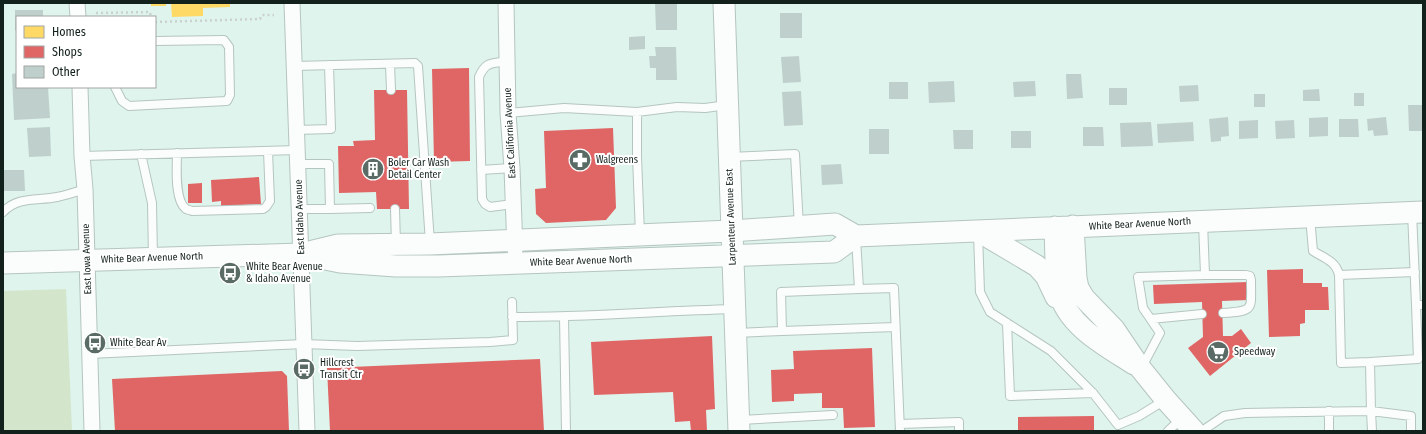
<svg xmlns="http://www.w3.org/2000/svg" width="1426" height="434" font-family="'Fira Sans Condensed',sans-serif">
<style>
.green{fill:#d3e6cc}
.homes{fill:#ffd966}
.shops{fill:#e06666}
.building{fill:#bfd0cc}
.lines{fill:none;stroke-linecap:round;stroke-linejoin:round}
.lane-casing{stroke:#b5c5bf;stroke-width:10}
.street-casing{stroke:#b5c5bf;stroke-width:17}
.secondary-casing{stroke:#b5c5bf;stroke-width:23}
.path{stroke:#cbd1cf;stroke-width:2.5;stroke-dasharray:2 3;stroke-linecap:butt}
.lane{stroke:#fafdfc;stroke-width:8}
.street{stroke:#fafdfc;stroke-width:15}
.secondary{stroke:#fafdfc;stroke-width:21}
.labels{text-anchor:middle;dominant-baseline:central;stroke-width:4;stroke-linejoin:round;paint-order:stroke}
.street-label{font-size:10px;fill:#13211c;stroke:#fff}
.poi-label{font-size:10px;fill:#13211c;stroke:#fff;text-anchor:start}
</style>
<rect width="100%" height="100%" fill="#dff4ec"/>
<path class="green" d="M 66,289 L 72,431 L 3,431 L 3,291 Z"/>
<path class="homes" d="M 151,3 L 166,3 L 166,6 L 151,6 Z
M 171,3 L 230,3 L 230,7 L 203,8 L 203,16 L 172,17 Z"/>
<path class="shops" d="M 469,68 L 470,161 L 434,162 L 432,69 Z
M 374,90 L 407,90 L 409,209 L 377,209 L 376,192 L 339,193 L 338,146 L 354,146 L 353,141 L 375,140 Z
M 613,128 L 616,208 L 606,220 L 546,223 L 536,214 L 535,189 L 546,188 L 544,131 Z
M 259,177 L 261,204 L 221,206 L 221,201 L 212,202 L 211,180 Z
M 202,183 L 202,203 L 188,203 L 188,184 Z
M 1303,269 L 1303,283 L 1322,283 L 1322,287 L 1328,287 L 1329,310 L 1305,310 L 1305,323 L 1300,324 L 1300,336 L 1269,337 L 1267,270 Z
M 1248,282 L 1248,300 L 1222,301 L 1223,336 L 1232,336 L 1241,329 L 1251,343 L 1210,376 L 1188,348 L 1203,337 L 1202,302 L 1154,304 L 1153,285 Z
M 712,336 L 715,409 L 706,410 L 707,431 L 691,431 L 690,421 L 675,422 L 673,392 L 594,395 L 591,342 Z
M 872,348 L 875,427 L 844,428 L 843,408 L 822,408 L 822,393 L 794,394 L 794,401 L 772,402 L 771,370 L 794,369 L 793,351 Z
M 540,359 L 544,431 L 330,431 L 327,368 Z
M 282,371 L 287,376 L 289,431 L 115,431 L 112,379 Z
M 1094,416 L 1094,431 L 1018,431 L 1018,417 Z"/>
<path class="building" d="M 655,3 L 677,3 L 677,30 L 656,30 Z
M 15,10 L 43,10 L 43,17 L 17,17 L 17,30 L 15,31 Z
M 780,13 L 802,13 L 802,38 L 780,38 Z
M 645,36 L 645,49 L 629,50 L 629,37 Z
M 655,47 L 676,47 L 677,80 L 656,80 L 656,68 L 650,68 L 649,56 L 656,56 Z
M 799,56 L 801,82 L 783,83 L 781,57 Z
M 17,73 L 17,87 L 48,87 L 50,118 L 14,120 L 12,74 Z
M 1066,74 L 1081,74 L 1083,98 L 1067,99 Z
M 954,81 L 955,102 L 929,103 L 928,82 Z
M 1035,81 L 1036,96 L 1014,97 L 1013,82 Z
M 889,82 L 908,82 L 908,99 L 889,99 Z
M 1198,85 L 1199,101 L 1180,102 L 1179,86 Z
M 1109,88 L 1127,88 L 1127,105 L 1109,105 Z
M 1319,89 L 1320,101 L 1303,101 L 1303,90 Z
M 801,91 L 803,125 L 784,126 L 782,92 Z
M 1354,93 L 1364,93 L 1364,106 L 1354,106 Z
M 1254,94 L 1265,94 L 1265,107 L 1254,107 Z
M 1408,105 L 1422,105 L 1422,111 L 1423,111 L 1423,131 L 1409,131 Z
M 1228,117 L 1229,136 L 1221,137 L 1221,141 L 1211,142 L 1209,119 Z
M 1328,117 L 1328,136 L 1309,137 L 1309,118 Z
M 1386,117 L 1388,135 L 1374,136 L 1373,130 L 1368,131 L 1367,119 Z
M 1339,119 L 1358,119 L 1359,137 L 1339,137 Z
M 1258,120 L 1258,138 L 1239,139 L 1239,121 Z
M 1294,120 L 1295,138 L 1276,139 L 1275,121 Z
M 1151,122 L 1153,146 L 1121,147 L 1120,123 Z
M 1193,122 L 1194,141 L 1158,143 L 1157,124 Z
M 50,127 L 51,156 L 29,157 L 27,128 Z
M 1083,127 L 1103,127 L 1104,146 L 1083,146 Z
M 869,129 L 889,129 L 889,154 L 869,154 Z
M 953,130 L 973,130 L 973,149 L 954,149 Z
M 1011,131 L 1031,131 L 1031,148 L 1011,148 Z
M 841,164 L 843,184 L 822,185 L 821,165 Z
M 3,170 L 24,170 L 25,191 L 3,191 Z"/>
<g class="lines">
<g class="lane-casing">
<path id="lane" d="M 508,61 C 491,64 486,61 479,77 L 482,199 L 485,204 L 490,207 L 513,204
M 390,64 L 391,90
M 294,66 L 415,63 L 418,66 L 430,243
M 115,87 L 122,101 L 129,106 L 227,101 L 230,95 L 229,47 L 224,40 L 155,41
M 637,112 L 637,156 L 640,235
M 508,113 L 564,108 L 637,112 L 677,107 L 705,108 L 727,105
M 296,130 L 331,129 L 329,65
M 177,153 C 177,166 174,200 186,209 C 188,210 190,210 192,211 L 263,209 L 266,207 L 270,201 L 268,151
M 141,154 L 152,203 L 153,258
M 82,156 L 297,150
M 729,157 L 795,154 L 799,227
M 298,164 L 329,164 L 330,209 L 299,209
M 481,170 L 512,168
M 330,209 L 370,208
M 395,209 L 396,244
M 3,212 C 18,196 38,201 57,197 C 67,195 76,192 85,189
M 1412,212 L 1416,305 L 1423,305
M 1310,217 L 1313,251 C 1324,258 1336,261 1339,275 L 1415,272
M 978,233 L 980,292 L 990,312 L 1051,351 L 1093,393 L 1118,425 L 1139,416 L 1165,400
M 856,238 L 859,289 L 894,288 L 900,431
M 1205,275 L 1246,275 L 1250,276 L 1251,280 C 1251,310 1255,311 1223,313
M 512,317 C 586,317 660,311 734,309
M 564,317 L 566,431
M 1151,319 L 1202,314
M 1007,323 L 1010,396 L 1093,393
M 782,331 L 895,327
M 736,333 L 782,331 L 781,292 L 859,289
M 89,354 L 304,344 L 357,346 L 490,342 L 513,340 L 512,302
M 1370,362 L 1418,359 L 1416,305
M 1142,367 L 1160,333 L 1143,308 L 1138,277 L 1205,275 L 1203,222
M 1329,411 L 1329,431
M 740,420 L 833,415
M 900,424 L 959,422 L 959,431
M 1168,431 L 1182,418
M 1202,431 L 1224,416 L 1245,413 L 1371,411 L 1370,362 L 1341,363 L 1339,275
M 1372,431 L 1371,411 L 1411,416 L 1411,431"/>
</g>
<g class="street-casing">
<path id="street" d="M 77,3 L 78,17
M 292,3 L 307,431
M 506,3 L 508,113 L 512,168 L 515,250
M 80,87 L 82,156 L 85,189 L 92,431"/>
</g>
<g class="secondary-casing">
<path id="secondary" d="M 724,3 L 739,431
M 1073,226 L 1076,278 L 1078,288 L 1084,298 L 1114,329 L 1141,369 L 1166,400 L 1194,431
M 1055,227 C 1056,248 1055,271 1059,291 C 1067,326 1106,346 1134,364
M 978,231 L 1037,266 L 1046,276 L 1056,297
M 301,254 L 340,262 L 396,266 L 438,266 L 834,252 L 856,236 L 1423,212
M 3,263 L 301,254 L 338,245 L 430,244 L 731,231 L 835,224 L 856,236"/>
</g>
<path class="path" d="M 96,13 L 150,12 L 151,17
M 155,22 L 260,19 L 262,15 L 274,15"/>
<use href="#lane" class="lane"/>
<use href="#street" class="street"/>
<use href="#secondary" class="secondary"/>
</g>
<defs>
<g id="pharmacy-disc" transform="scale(1.15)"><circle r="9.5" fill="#5a6b65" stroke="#fff"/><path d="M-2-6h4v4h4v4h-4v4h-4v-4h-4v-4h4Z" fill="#fff"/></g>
<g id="building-disc" transform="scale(1.15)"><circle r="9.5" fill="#5a6b65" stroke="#fff"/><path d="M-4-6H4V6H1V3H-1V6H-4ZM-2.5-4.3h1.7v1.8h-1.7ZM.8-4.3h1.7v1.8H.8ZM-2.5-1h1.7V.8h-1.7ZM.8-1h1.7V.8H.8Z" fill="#fff"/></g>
<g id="bus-disc" transform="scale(1.15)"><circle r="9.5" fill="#5a6b65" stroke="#fff"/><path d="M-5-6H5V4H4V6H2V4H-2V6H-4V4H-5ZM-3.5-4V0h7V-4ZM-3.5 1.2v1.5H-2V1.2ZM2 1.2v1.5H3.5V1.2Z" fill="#fff"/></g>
<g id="supermarket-disc" transform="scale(1.15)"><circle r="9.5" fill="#5a6b65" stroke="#fff"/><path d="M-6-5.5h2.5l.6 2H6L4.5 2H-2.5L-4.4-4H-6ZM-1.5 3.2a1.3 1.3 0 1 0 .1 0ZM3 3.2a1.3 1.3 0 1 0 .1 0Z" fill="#fff"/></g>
</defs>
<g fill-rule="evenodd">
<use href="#pharmacy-disc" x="580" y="160"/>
<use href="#building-disc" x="373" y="169"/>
<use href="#bus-disc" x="230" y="273"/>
<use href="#bus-disc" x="95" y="343"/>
<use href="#supermarket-disc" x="1218" y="352"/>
<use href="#bus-disc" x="304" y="369"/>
</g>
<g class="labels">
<g class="street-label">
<text transform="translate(510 133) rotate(-93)">East California Avenue</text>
<text transform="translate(300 217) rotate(-92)">East Idaho Avenue</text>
<text transform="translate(731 217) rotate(-92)">Larpenteur Avenue East</text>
<text transform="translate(1140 224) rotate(-3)">White Bear Avenue North</text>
<text transform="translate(152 258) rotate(-2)">White Bear Avenue North</text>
<text transform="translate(87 259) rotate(-92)">East Iowa Avenue</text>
<text transform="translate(581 261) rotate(-2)">White Bear Avenue North</text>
</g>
<g class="poi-label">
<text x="596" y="160">Walgreens</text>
<text x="388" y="163">Boler Car Wash<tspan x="388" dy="12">Detail Center</tspan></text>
<text x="246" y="267">White Bear Avenue<tspan x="246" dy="12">&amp; Idaho Avenue</tspan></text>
<text x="110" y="343">White Bear Av</text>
<text x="1234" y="352">Speedway</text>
<text x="320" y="363">Hillcrest<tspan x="320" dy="12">Transit Ctr</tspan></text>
</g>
</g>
<rect width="1426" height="434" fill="none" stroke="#13211c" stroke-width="8"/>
<rect x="16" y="16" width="140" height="72" fill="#ffffff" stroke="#a1a6a4"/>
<rect x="24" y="26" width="20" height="12" fill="#ffd966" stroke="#a1a6a4"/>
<text x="52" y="36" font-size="12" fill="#13211c">Homes</text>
<rect x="24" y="46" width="20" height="12" fill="#e06666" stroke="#a1a6a4"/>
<text x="52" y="56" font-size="12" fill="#13211c">Shops</text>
<rect x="24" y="66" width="20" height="12" fill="#bfd0cc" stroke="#a1a6a4"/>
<text x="52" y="76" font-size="12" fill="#13211c">Other</text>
</svg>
